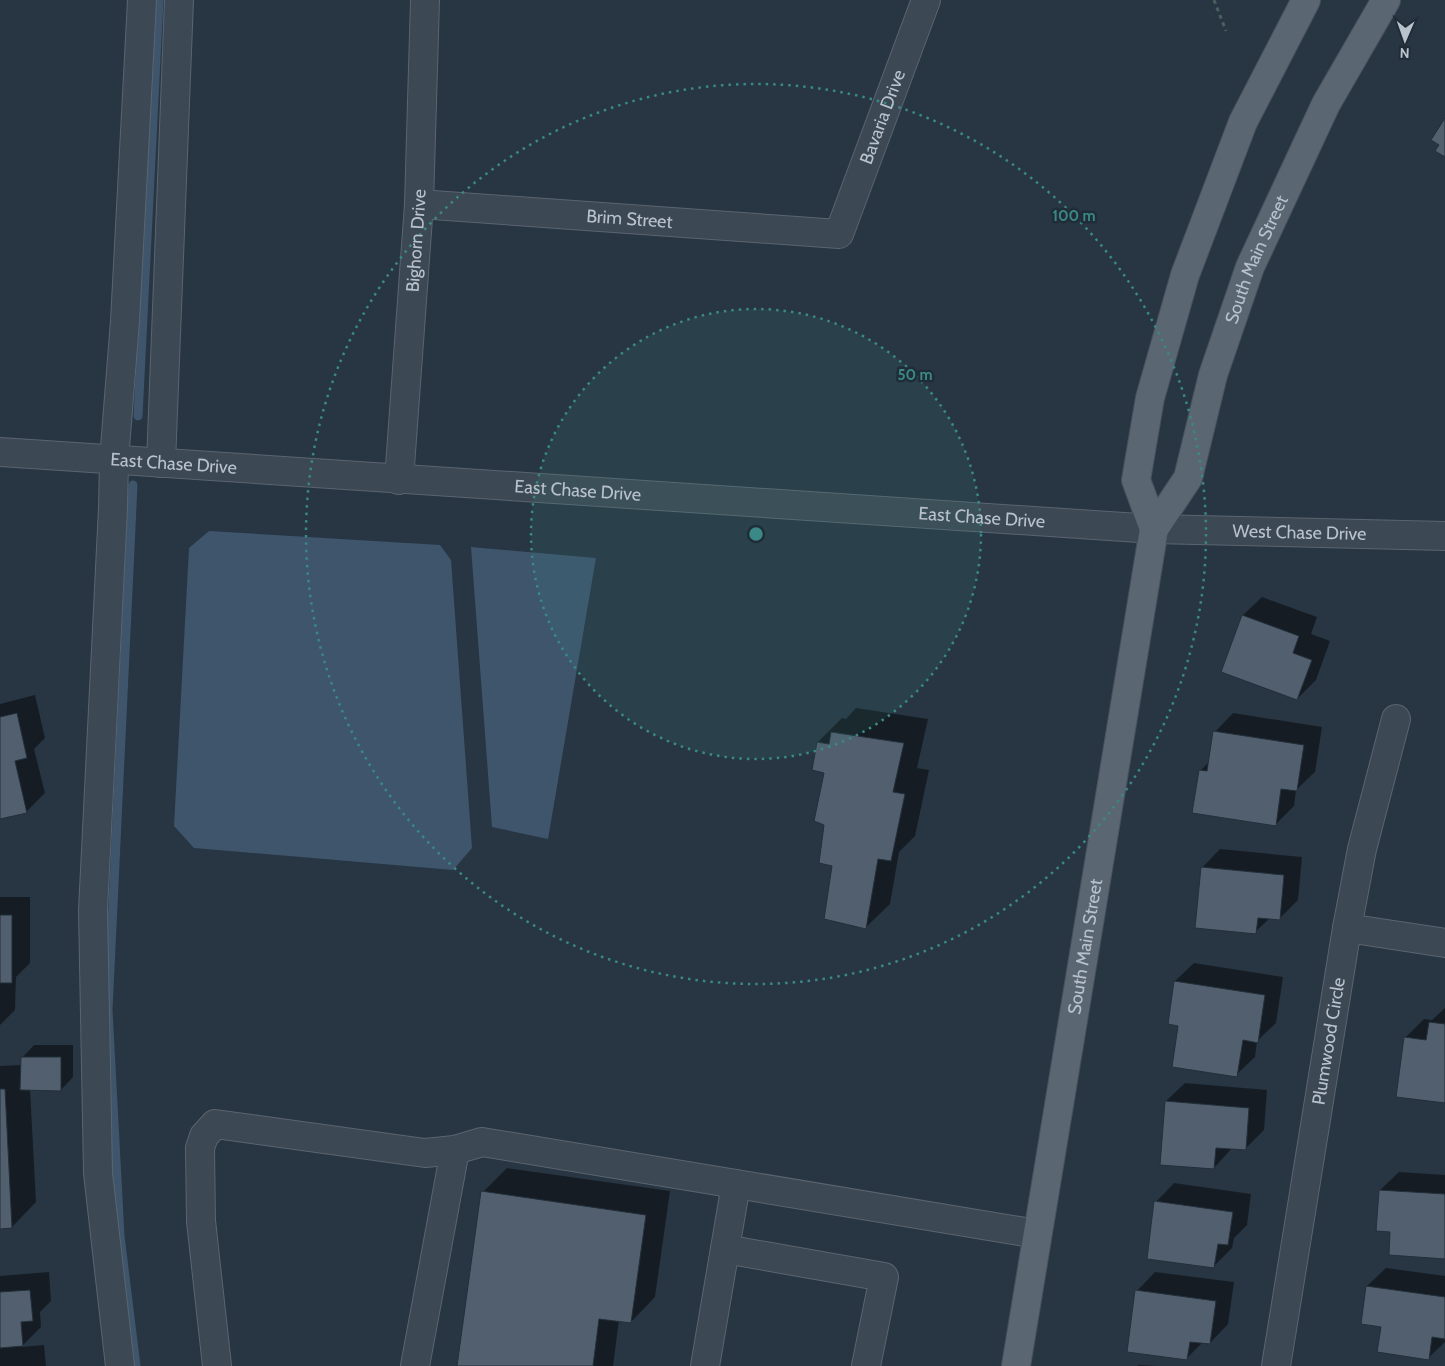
<svg xmlns="http://www.w3.org/2000/svg" width="1445" height="1366" font-family="Cabin,sans-serif">
<style>
.water{fill:#3e556c}
.shadow{fill:#0007}
.lines{fill:none;stroke-linecap:round;stroke-linejoin:round}
.stream{stroke:#3e556c;stroke-width:9}
.building{fill:#515f6e;stroke:#232f3a}
.minor-casing{stroke:#5a6570;stroke-width:30}
.major-casing{stroke:#46515c;stroke-width:30}
.path{stroke:#486060;stroke-width:3;stroke-dasharray:4 4;stroke-linecap:butt}
.minor{stroke:#3c4853;stroke-width:28}
.major{stroke:#5a6772;stroke-width:28}
.ring{fill:none;stroke:#3a8986;stroke-width:2.5;stroke-dasharray:2.5 5}
.labels{text-anchor:middle;dominant-baseline:central;stroke-width:5;stroke-linejoin:round;paint-order:stroke}
.street-label{font-size:18px;fill:#b9c2cc;stroke:#202d38}
.centre{fill:#3a8986;stroke:#202d38;stroke-width:2.5}
.ring-label{font-size:15px;text-anchor:middle;font-weight:bold;fill:#3a8986;stroke:#202d38;stroke-width:5;stroke-linejoin:round;paint-order:stroke}
</style>
<rect width="100%" height="100%" fill="#283643"/>
<path class="water" d="M 209,531 L 440,545 L 451,560 L 472,848 L 453,870 L 194,848 L 174,826 L 189,548 Z
M 471,547 L 596,558 L 548,839 L 492,827 Z"/>
<path class="shadow" d="M 1262,597 L 1317,617 L 1311,634 L 1330,641 L 1316,680 L 1297,699 L 1222,672 L 1243,615 Z
M 35,695 L 45,738 L 34,749 L 45,793 L 26,812 L 0,818 L 0,704 Z
M 856,708 L 928,719 L 917,768 L 929,770 L 915,836 L 899,852 L 890,904 L 865,928 L 833,865 L 826,824 L 825,773 L 818,742 L 842,718 L 846,719 Z
M 1233,713 L 1322,727 L 1315,772 L 1296,790 L 1294,806 L 1275,825 L 1200,771 L 1210,761 L 1215,732 Z
M 1220,849 L 1302,857 L 1298,900 L 1279,919 L 1270,918 L 1255,932 L 1202,868 Z
M 0,897 L 30,897 L 30,963 L 16,977 L 15,1010 L 0,1025 Z
M 1194,963 L 1283,977 L 1276,1023 L 1257,1041 L 1255,1057 L 1236,1075 L 1180,1025 L 1175,981 Z
M 1445,1008 L 1445,1102 L 1405,1038 L 1424,1019 L 1432,1020 Z
M 34,1045 L 73,1045 L 73,1077 L 61,1090 L 30,1089 L 36,1202 L 12,1227 L 0,1227 L 0,1066 L 22,1065 L 22,1058 Z
M 1185,1083 L 1267,1090 L 1264,1130 L 1246,1148 L 1233,1147 L 1214,1168 L 1166,1101 Z
M 507,1168 L 670,1191 L 655,1297 L 631,1322 L 619,1320 L 613,1366 L 458,1366 L 483,1192 Z
M 1399,1172 L 1445,1175 L 1445,1258 L 1391,1231 L 1380,1190 Z
M 1174,1183 L 1251,1194 L 1247,1225 L 1234,1238 L 1232,1248 L 1214,1266 L 1156,1202 Z
M 1386,1268 L 1445,1276 L 1445,1342 L 1428,1358 L 1382,1326 L 1367,1286 Z
M 49,1272 L 51,1301 L 40,1312 L 41,1327 L 21,1347 L 44,1345 L 46,1366 L 0,1366 L 0,1276 Z
M 1155,1272 L 1234,1282 L 1228,1324 L 1210,1343 L 1203,1342 L 1187,1358 L 1137,1291 Z
M 1139,1365 L 1157,1366 L 1137,1366 Z"/>
<g class="lines">
<path class="stream" d="M 138,416 L 159,0
M 133,485 L 108,1010 L 120,1236 L 136,1366"/>
</g>
<path class="building" d="M 1445,118 L 1445,157 L 1435,151 L 1439,145 L 1431,140 Z
M 1242,615 L 1299,636 L 1293,653 L 1312,660 L 1297,700 L 1221,672 Z
M 17,713 L 27,758 L 15,761 L 27,813 L 0,819 L 0,717 Z
M 1213,731 L 1304,745 L 1297,791 L 1281,789 L 1276,826 L 1192,813 L 1199,770 L 1207,771 Z
M 831,732 L 904,743 L 893,792 L 905,794 L 891,861 L 878,859 L 866,929 L 824,919 L 832,866 L 819,863 L 824,825 L 814,821 L 824,773 L 812,770 L 817,742 L 829,744 Z
M 1201,867 L 1284,875 L 1280,920 L 1258,918 L 1256,934 L 1195,928 Z
M 0,915 L 12,915 L 12,983 L 0,983 Z
M 1174,981 L 1265,995 L 1258,1043 L 1243,1040 L 1237,1077 L 1172,1067 L 1178,1026 L 1168,1024 Z
M 1429,1022 L 1445,1024 L 1445,1103 L 1396,1097 L 1404,1037 L 1426,1040 Z
M 21,1057 L 61,1057 L 61,1091 L 20,1090 Z
M 0,1089 L 5,1089 L 12,1228 L 0,1229 Z
M 1165,1101 L 1249,1108 L 1246,1150 L 1216,1148 L 1214,1169 L 1160,1165 Z
M 1379,1190 L 1445,1194 L 1445,1259 L 1389,1255 L 1390,1232 L 1376,1231 Z
M 481,1191 L 646,1215 L 631,1323 L 599,1319 L 593,1366 L 457,1366 Z
M 1154,1201 L 1233,1212 L 1228,1245 L 1218,1244 L 1214,1268 L 1147,1259 Z
M 1366,1286 L 1445,1297 L 1445,1339 L 1432,1337 L 1429,1360 L 1377,1352 L 1381,1327 L 1361,1324 Z
M 30,1290 L 33,1321 L 21,1322 L 23,1346 L 0,1348 L 0,1292 Z
M 1135,1290 L 1216,1301 L 1210,1344 L 1190,1342 L 1187,1360 L 1127,1352 Z"/>
<g class="lines">
<g class="minor-casing">
<g id="minor">
<path id="s1" d="M 419,204 L 839,234 L 926,0"/>
<path id="s2" d="M 0,452 L 1154,529 L 1445,536"/>
<path d="M 161,463 L 179,0"/>
<path id="s3" d="M 399,480 L 419,204 L 425,0"/>
<path d="M 1347,928 L 1445,943"/>
<path d="M 725,1249 L 884,1277 L 866,1366"/>
<path d="M 120,1366 L 98,1173 L 93,910 L 113,508 L 114,460 L 125,321 L 142,0"/>
<path d="M 217,1366 L 201,1221 L 200,1148 L 204,1136 L 215,1124 L 425,1153 L 455,1150 L 482,1142 L 736,1184"/>
<path d="M 415,1366 L 455,1150"/>
<path d="M 705,1366 L 736,1184 L 1037,1234"/>
<path id="s4" d="M 1276,1366 L 1347,928 L 1362,849 L 1396,719"/>
</g>
</g>
<g class="major-casing">
<g id="major">
<path d="M 1154,529 L 1136,480 L 1150,398 L 1185,275 L 1243,122 L 1306,0"/>
<path id="s5" d="M 1016,1366 L 1154,529 L 1188,478 L 1213,375 L 1250,267 L 1326,104 L 1386,0"/>
</g>
</g>
<path class="path" d="M 1214,0 L 1226,31"/>
<use href="#minor" class="minor"/>
<use href="#major" class="major"/>
</g>
<circle cx="756" cy="534" r="225" fill="#3a8986" fill-opacity=".12"/>
<g class="ring">
<circle cx="756" cy="534" r="225"/>
<circle cx="756" cy="534" r="450"/>
</g>
<g class="labels">
<g class="street-label">
<text stroke="none"><textPath href="#s1" startOffset="546">Bavaria Drive</textPath></text>
<text stroke="none"><textPath href="#s1" startOffset="211">Brim Street</textPath></text>
<text stroke="none"><textPath href="#s3" startOffset="240">Bighorn Drive</textPath></text>
<text stroke="none"><textPath href="#s5" startOffset="1139">South Main Street</textPath></text>
<text stroke="none"><textPath href="#s2" startOffset="174">East Chase Drive</textPath></text>
<text stroke="none"><textPath href="#s2" startOffset="579">East Chase Drive</textPath></text>
<text stroke="none"><textPath href="#s2" startOffset="984">East Chase Drive</textPath></text>
<text stroke="none"><textPath href="#s2" startOffset="1302">West Chase Drive</textPath></text>
<text stroke="none"><textPath href="#s5" startOffset="425">South Main Street</textPath></text>
<text stroke="none"><textPath href="#s4" startOffset="329">Plumwood Circle</textPath></text>
</g>
</g>
<circle cx="756" cy="534" r="8" class="centre"/>
<g class="ring-label">
<text x="1074" y="221">100 m</text>
<text x="915" y="380">50 m</text>
</g>
<g transform="translate(1405 40) rotate(182)" stroke="#202d38" stroke-width="4" paint-order="stroke">
<path d="M0-4L9 19L0 12L-9 19Z" fill="#b9c2cc"/>
<text y="-8" font-size="14" font-weight="bold" text-anchor="middle" fill="#b9c2cc">N</text>
</g>
</svg>
